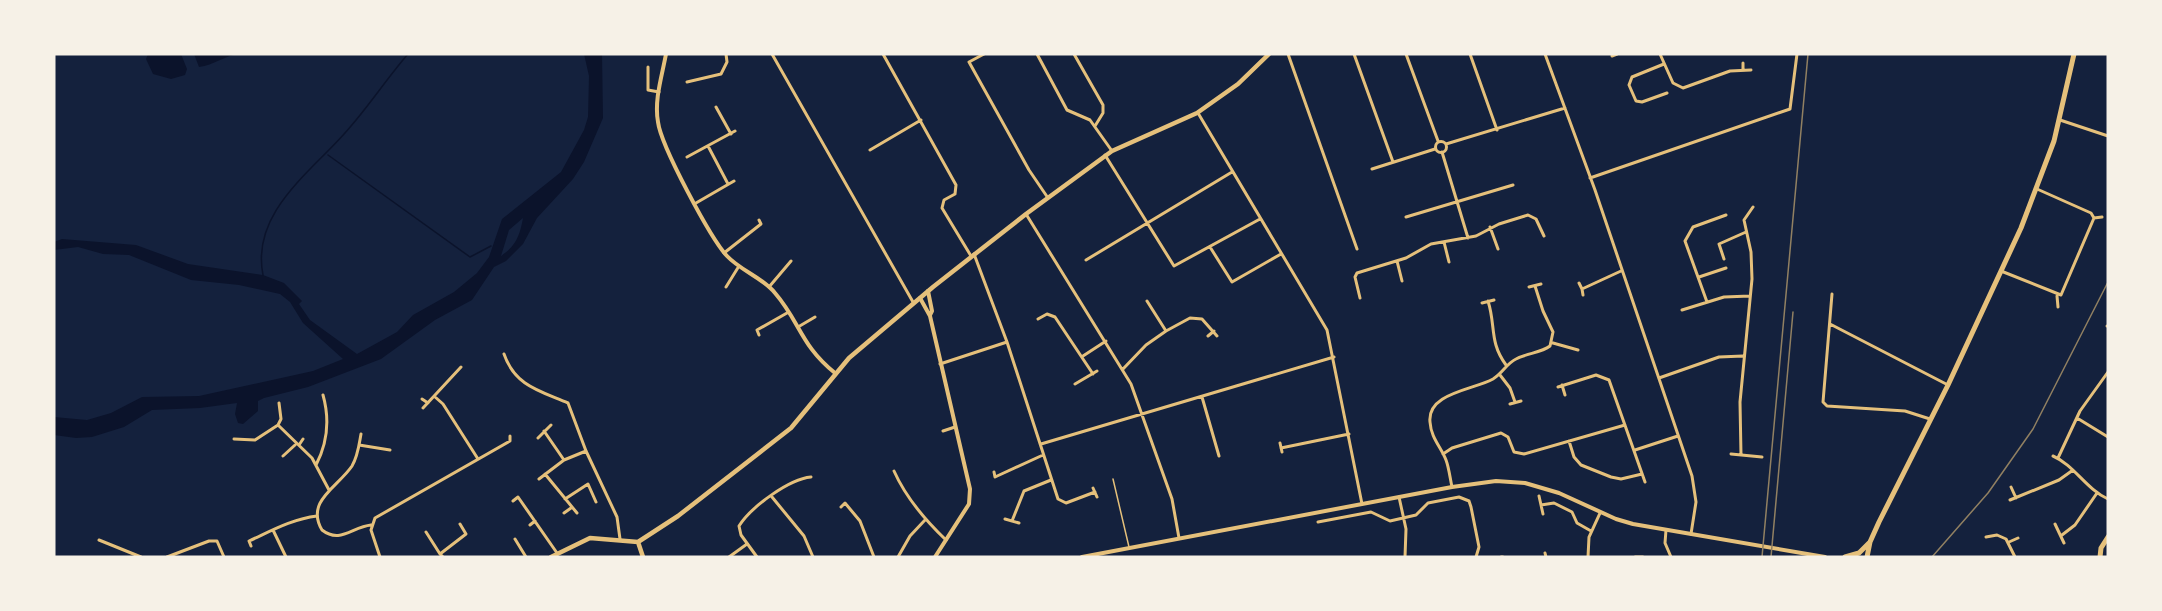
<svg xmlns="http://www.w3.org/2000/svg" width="2162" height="611" font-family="'DM Sans',sans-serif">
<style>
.water{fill:#0b132b;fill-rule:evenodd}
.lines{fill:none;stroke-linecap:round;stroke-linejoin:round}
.stream{stroke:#0b132b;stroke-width:1.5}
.service{stroke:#e5c07b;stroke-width:1.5}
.minor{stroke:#e5c07b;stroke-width:3}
.tertiary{stroke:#e5c07b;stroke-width:4}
.secondary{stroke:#e5c07b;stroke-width:4.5}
.primary{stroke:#e5c07b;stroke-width:5}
.rail{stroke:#918062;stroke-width:1.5}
</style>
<rect width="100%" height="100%" fill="#14213d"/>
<path class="water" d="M 148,54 L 181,54 L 187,69 L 185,75 L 171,79 L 153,74 L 146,59 Z
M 194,54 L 239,54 C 224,56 214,65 199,67 Z
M 584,54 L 602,54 L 603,118 L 584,162 L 573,179 L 537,218 L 523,244 L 506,261 L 494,267 L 472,300 L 435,320 L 381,359 L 308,387 L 264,398 L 258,401 L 258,411 L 243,424 L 238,423 L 235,414 L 237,403 L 200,408 L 152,410 L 124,427 L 92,437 L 76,438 L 54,435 L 54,417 L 87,420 L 111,413 L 142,397 L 199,396 L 313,371 L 343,359 L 303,323 L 290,302 L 280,294 L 239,285 L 191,280 L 129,255 L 103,254 L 78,247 L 54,250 L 54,242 L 62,239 L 136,245 L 188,264 L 263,275 L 284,283 L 302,301 L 299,304 L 310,320 L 357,354 L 397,332 L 413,315 L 454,292 L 477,273 L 489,257 L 502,219 L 561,172 L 584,130 L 588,117 L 589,76 ZM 523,218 C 520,235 516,246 501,256 L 509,230 Z"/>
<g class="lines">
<path class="stream" d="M 328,155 L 470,257 L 491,246
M 263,275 C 250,210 316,169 351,126 C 371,103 388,77 408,54"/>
<path class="service" d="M 1113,479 L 1129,547"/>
<path class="minor" d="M 772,54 L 913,302
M 883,54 L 956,185 L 955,194 L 944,200 L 942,208 L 971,256
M 984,54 L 969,62 L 1029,170 L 1048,198
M 1037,54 L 1067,110 L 1090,120 L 1112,151
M 1074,54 L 1103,105 L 1103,113 L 1095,126
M 1288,54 L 1357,249
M 1354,54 L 1393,162
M 1406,54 L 1438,141
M 1470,54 L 1497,130
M 1545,54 L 1595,190 L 1692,476 L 1696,502 L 1691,534
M 1660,54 L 1673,83 L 1683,88 L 1730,71 L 1751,70
M 1612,56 L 1617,54
M 1743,63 L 1743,69
M 1664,64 L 1632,77 L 1629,85 L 1636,101 L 1642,102 L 1667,93
M 648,67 L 648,90 L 659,92
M 687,82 L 721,74 L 727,62 L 726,54
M 716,107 L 731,134
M 1198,113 L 1327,330 L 1362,504
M 2060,120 L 2108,136
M1435.5 147a5.5 5.5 0 1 1 11 0a5.5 5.5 0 1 1-11 0Z
M 1446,144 L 1565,108
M 708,146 L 728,184
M 870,150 L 921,120
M 1442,152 L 1468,238
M 1105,155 L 1174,266 L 1260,219
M 687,157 L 735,131
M 1372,169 L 1435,149
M 1590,178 L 1790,109 L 1797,54
M 696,203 L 734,181
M 1026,214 L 1131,384 L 1172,499 L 1179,538
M 1406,217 L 1513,185
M 2094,218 L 2102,217
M 1490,227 L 1498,249
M 1444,242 L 1449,262
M 1210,247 L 1232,282 L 1281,254
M 724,253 L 761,224 L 759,220
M 974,254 L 1007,342 L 1058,499 L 1066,503 L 1095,492
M 1724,259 L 1719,244 L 1746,232
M 1086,260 L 1232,172
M 1397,261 L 1402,281
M 2001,271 L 2061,295 L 2094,218 L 2091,213 L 2037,189
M 1699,277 L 1726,268
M 1579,283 L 1582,289 L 1621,271
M 726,287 L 739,266
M 769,287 L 791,261
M 1529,287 L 1541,284
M 1582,289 L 1583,295
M 1832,294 L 1823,402 L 1827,406 L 1905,411 L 1930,419
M 2057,296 L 2058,307
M 1360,298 L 1355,277 L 1357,273 L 1406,258 L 1431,244 L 1476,236 L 1499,224 L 1528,215 L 1536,219 L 1544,236
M 1147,301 L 1166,331
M 1488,301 C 1496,326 1489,342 1506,365
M 1707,302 L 1685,241 L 1693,227 L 1726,215
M 1482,303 L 1494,300
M 1682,310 L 1724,297 L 1750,296
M 1038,319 L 1047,314 L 1055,317 L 1093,374
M 1830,324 L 1948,385
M 2107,326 L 2108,326
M 798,327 L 815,317
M 759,335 L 757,330 L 787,313
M 1208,336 L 1214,331
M 1553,343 L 1578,350
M 504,354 C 515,386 540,391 568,403 L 586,451 L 617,517 L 620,539
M 1083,356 L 1106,341
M 940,364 L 1007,342
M 1123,369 L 1146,345 L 1166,331 L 1190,318 L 1202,319 L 1217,336
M 1500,375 L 1510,388 L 1515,402
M 1659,378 L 1719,357 L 1743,356
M 1075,384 L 1097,371
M 1562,385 L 1565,395
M 1558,387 L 1596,375 L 1609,380 L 1645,482
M 434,396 L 443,404 L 478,459
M 1202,397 L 1219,456
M 422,399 L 428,403
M 1510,404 L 1521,401
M 423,408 L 461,367
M 2077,418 L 2108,437
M 278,425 L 281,419 L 279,403
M 544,431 L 564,460
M 943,431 L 955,427
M 361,434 C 359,445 358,456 352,466 C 338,487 305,501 322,530 C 340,544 352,527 371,525
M 538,438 L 551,425
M 234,439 L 255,440 L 278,425 L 312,458 L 329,490
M 1569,441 L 1574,457 L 1581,465 L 1611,477 L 1621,479 L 1642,474
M 1280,443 L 1282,452
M 1041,444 L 1334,357
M 299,445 L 303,439
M 359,445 L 390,450
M 1281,448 L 1349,434
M 1635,450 L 1678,436
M 1443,454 L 1452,448 L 1501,433 L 1508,437 L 1514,452 L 1524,454 L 1625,425
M 1731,454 L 1762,457
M 1741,455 L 1740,402 L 1752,279 L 1751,252 L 1744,220 L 1753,207
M 283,456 L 295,445
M 2053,456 C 2074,465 2086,489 2108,499
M 2058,458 L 2080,411 L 2108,372
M 316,465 C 328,442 330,420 323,395
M 894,471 C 906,498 925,520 946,540
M 994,472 L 995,477 L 1043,455
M 545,474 L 577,513
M 539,479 L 564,460 L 586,451
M 1452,487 C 1450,478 1449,468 1446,460 C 1441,447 1431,438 1430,422 C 1427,393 1473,390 1493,379 C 1503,373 1506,364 1516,359 C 1527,353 1541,353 1550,346 L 1553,332 L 1543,311 L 1535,286
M 2011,487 L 2016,498
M 1093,488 L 1097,497
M 1539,496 L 1543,514
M 772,497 L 804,536 L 813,557
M 1399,497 L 1406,529 L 1405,557
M 565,499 L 588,484 L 596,502
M 2010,500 L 2059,480 L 2073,470
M 513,501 L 518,497 L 557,553
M 1541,505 L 1554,503 L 1572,512 L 1577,523 L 1591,531
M 841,507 L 845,503 L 860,521 L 874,557
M 564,513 L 571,508
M 1005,519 L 1019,523
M 1012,521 L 1024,491 L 1051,480
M 1318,522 L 1371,512 L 1390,521 L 1416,515 L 1428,503 L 1459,497 L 1469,501 L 1471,507 L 1479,547 L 1476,557
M 2055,524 L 2064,543
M 530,525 L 535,521
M 273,530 L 286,557
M 1666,530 L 1665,543 L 1671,557
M 426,532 L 440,554
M 2062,535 L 2075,525 L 2097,493
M 1986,537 L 1997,535 L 2006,539 L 2015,557
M 515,539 L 526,557
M 99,540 L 141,557
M 2009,542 L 2018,538
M 251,546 L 249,541 C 271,531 292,519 317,516
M 1545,553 L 1546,557
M 167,557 L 209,541 L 217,541 L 224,557
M 380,557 L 371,530 L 375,518 L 510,441 L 510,436
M 443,557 L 440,554 L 466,534 L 460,524
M 729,557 L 747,544
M 757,557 L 741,535 L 739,526 C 751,507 789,479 811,477
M 898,557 L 910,536 L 925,520
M 1501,557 L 1503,557
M 1588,557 L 1589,537 L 1600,513
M 1635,557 L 1643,557"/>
<path class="tertiary" d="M 666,54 C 662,76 654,100 658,122 C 661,146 711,239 727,256 C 741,271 762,277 775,293 C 800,322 801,346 835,373
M 928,291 L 932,311 L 930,315
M 920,298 L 930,316 L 970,489 L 969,504 L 935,557
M 1082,557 L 1452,487 L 1496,481 L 1525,483 L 1559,493 L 1616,519 L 1633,524 L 1825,557"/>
<path class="secondary" d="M 638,542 L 678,516 L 791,428 L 849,358 L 933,287 L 1026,214 L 1112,151 L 1197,113 L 1238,84 L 1269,54
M 638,542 L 643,557
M 551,557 L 590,538 L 638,542"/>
<path class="primary" d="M 1845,557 L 1859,553 L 1869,543
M 1867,557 L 1870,542 L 1879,522 L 1948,385 L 2021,228 L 2054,141 L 2074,54
M 2100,557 L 2101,548 L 2108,537"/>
<path class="rail" d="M 1762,557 L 1808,54
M 1771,557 L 1793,312
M 1932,557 L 1988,493 L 2033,429 L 2108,282"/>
</g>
<rect width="2162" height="611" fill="none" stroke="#f6f1e7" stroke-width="111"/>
</svg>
